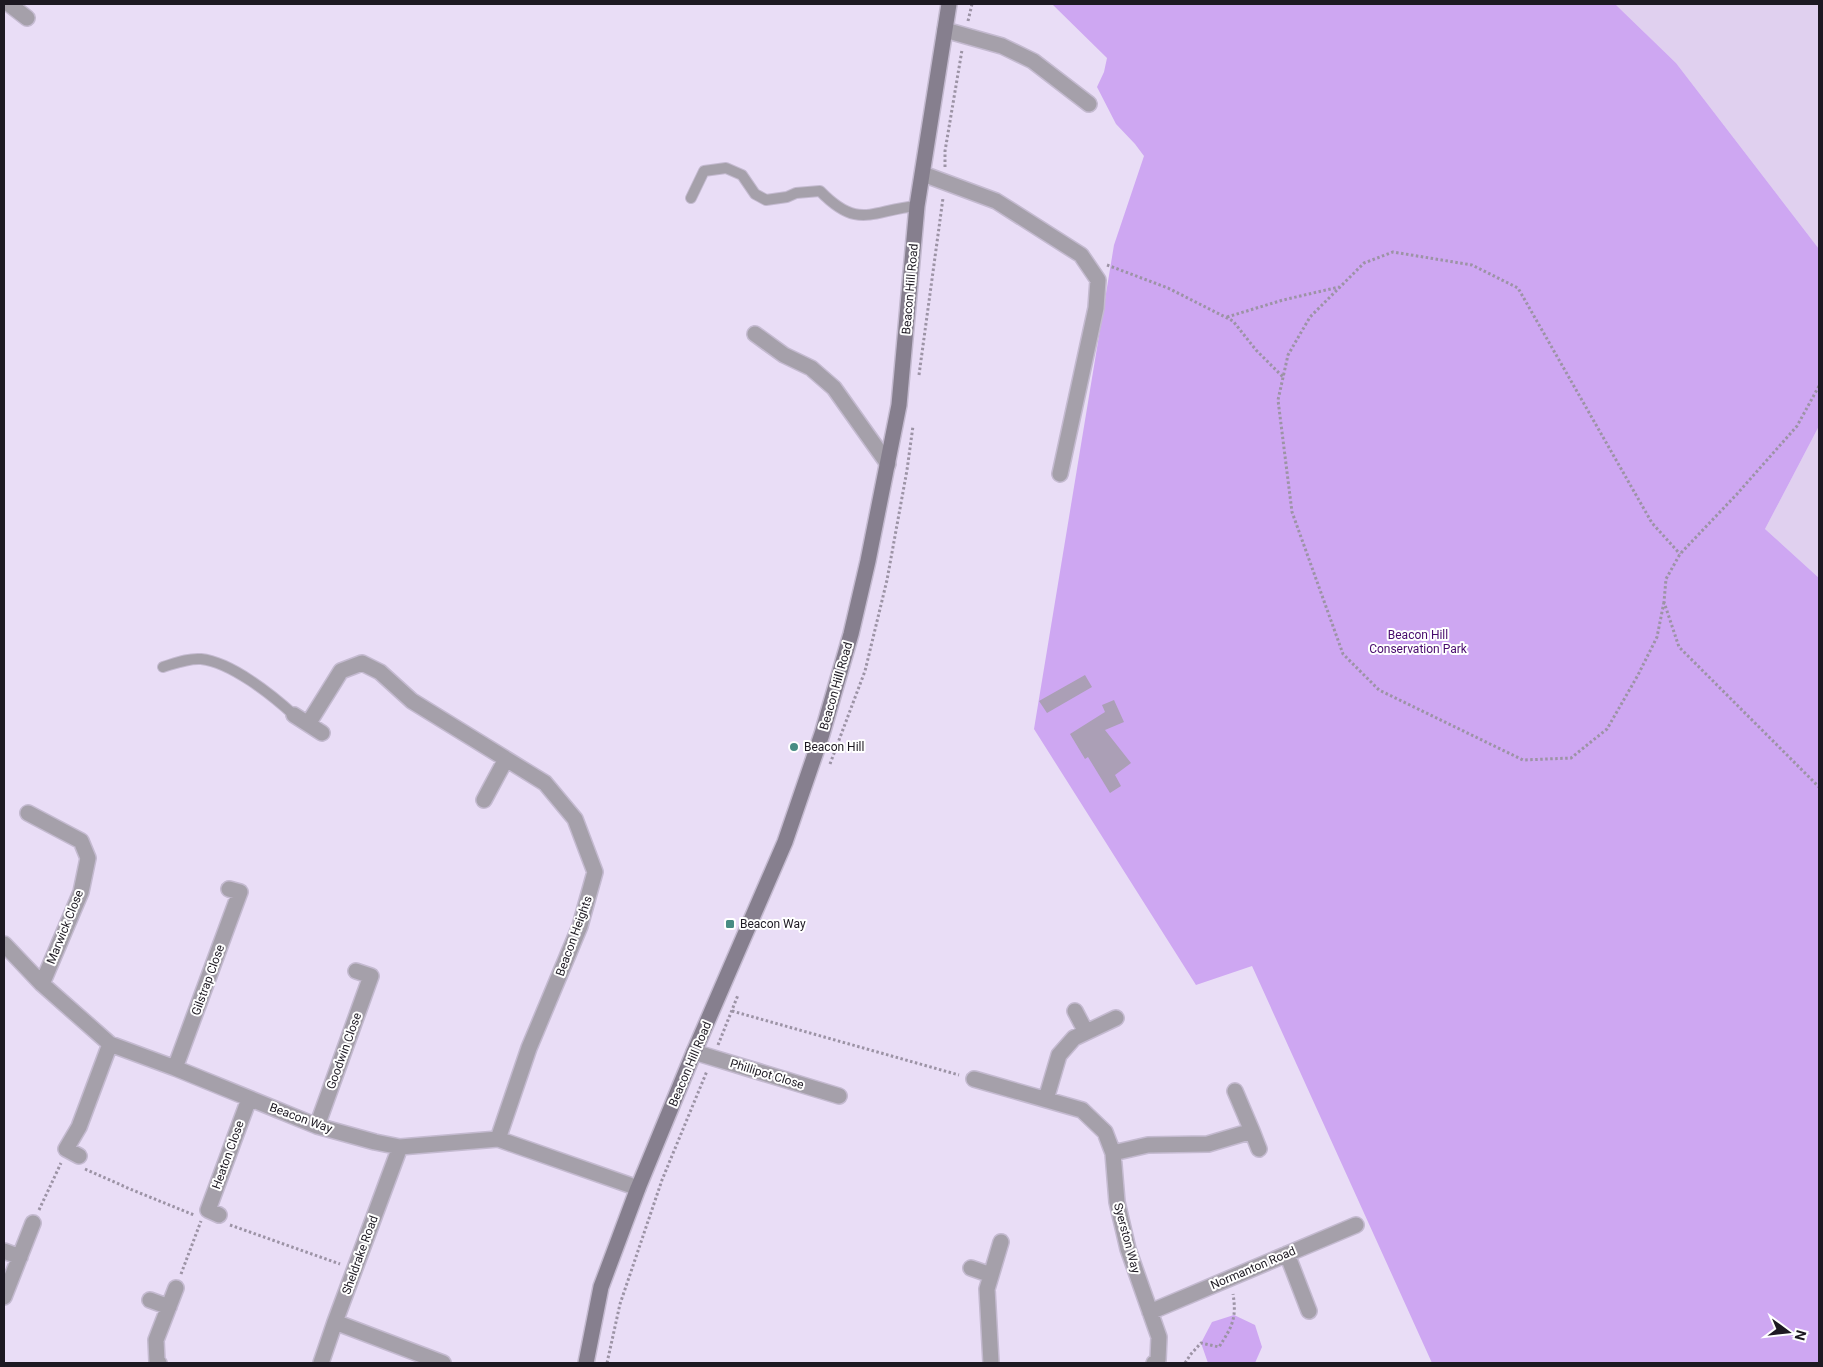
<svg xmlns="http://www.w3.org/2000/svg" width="1823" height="1367" font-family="Roboto,sans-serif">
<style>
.built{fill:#e0d0ef}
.green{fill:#cea7f2}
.building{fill:#ab9fb6}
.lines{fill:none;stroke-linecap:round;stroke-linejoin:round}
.lane-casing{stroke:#c4bad0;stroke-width:12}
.street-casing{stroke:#c4bad0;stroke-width:18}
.secondary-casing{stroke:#c4bad0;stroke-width:18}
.path{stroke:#9c93a5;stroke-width:3;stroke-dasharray:2.5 2.5;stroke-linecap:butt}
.lane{stroke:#a5a0aa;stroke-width:10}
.street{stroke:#a5a0aa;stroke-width:15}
.secondary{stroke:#867f8e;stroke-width:15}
.poi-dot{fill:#478c83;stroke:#fff;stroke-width:2}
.labels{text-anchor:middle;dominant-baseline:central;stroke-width:4;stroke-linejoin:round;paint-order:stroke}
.street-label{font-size:12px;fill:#1d1922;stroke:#fff}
.park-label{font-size:12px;fill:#470a6c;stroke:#fff}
.poi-label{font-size:12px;fill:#1d1922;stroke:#fff;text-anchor:start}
</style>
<rect width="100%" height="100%" fill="#e9ddf6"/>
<path class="built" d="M 1615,4 L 1819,4 L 1819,249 L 1676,63 Z
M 1819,426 L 1819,578 L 1765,529 Z"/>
<path class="green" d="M 1052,4 L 1615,4 L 1676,63 L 1819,249 L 1819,426 L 1765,529 L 1819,578 L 1819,1363 L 1432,1363 L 1252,966 L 1196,985 L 1034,729 L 1114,245 L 1144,156 L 1135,144 L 1116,124 L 1097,87 L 1104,72 L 1107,58 Z
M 1234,1315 L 1255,1325 L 1262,1347 L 1255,1363 L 1208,1363 L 1201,1343 L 1212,1322 Z"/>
<path class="building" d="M 1085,675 L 1092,687 L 1047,713 L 1039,701 Z
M 1114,700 L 1124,722 L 1105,730 L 1131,763 L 1115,775 L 1121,786 L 1110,793 L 1088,757 L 1085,759 L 1070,734 L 1105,712 L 1102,705 Z"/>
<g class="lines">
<g class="lane-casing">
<path id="lane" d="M 691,198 L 704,171 L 726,168 L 742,175 L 755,194 L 766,200 L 787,197 L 796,193 L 820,191 C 859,231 871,210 917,206
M 163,667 C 176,663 188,658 201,659 C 231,662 272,695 294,715"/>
</g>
<g class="street-casing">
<path id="street" d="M 9,4 L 27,18
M 945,30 L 1002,46 L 1033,61 L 1089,104
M 923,174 L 996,201 L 1081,255 L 1098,280 L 1096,308 L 1060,474
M 755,334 L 784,355 L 811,368 L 834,388 L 888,464
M 294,715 L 308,724
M 322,733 L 308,724 L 341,671 L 362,663 L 380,672 L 412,701 L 545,783 L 575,819 L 595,872 L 580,926 L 529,1048 L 498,1139
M 484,800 L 506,759
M 28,813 L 81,841 L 88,858 L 81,892 L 42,984
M 4,944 L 42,984 L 110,1044 L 175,1068 L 317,1126 L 375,1142 L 400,1147 L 498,1139 L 638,1188
M 1075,1011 L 1086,1032
M 694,1052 L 839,1096
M 175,1068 L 240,892 L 229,889
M 974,1079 L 1082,1110 L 1105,1132 L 1113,1153 L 1117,1202 L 1128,1249 L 1159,1337 L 1158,1360 L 1154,1363
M 1046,1099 L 1059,1055 L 1074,1038 L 1116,1018
M 317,1126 L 371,976 L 356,971
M 1252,1131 L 1259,1149
M 1113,1153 L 1148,1145 L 1208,1144 L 1252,1131 L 1235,1091
M 79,1156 L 66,1149 L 79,1127 L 110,1044
M 219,1215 L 208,1210 L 249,1099
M 4,1251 L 20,1257
M 1287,1254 L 1309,1311
M 971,1268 L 991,1275
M 4,1297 L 33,1223
M 150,1300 L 169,1307
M 1150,1312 L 1356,1225
M 335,1322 L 443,1363
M 159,1363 L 157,1362 L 156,1340 L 176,1288
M 321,1363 L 335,1322 L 400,1147
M 991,1363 L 987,1289 L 1001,1242"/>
</g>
<g class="secondary-casing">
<path id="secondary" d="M 586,1363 L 601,1287 L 638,1188 L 694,1052 L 785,842 L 822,734 L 851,634 L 868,561 L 899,405 L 917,206 L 949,4"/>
</g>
<path class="path" d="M 968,21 L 972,4
M 945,167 L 945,151 L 962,50
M 1107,265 L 1168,288 L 1233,321 L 1256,350 L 1283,377
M 1227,317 L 1283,300 L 1339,287
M 919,375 L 943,198
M 1819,386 L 1797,426 L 1737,494 L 1680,554 L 1666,579 L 1664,602 L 1679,647 L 1819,787
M 1664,602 L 1657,637 L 1638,675 L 1607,729 L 1571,758 L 1523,760 L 1379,690 L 1343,654 L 1292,512 L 1278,400 L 1288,355 L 1310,317 L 1364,263 L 1393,252 L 1472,265 L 1518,288 L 1652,523 L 1680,554
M 830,764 L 865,671 L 887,580 L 907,470 L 913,426
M 732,1011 L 959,1075
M 718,1045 L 738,995
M 85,1169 L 130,1189 L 194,1215
M 39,1210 L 61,1163
M 230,1225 L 340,1264
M 181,1274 L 201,1221
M 607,1363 L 620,1304 L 662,1180 L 707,1071
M 1185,1363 L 1191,1354 L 1201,1343 L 1219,1347 C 1232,1327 1237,1318 1233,1294"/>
<use href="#lane" class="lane"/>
<use href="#street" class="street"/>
<use href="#secondary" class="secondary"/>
</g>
<g class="poi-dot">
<circle cx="794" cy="747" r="5"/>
<rect x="725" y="919" width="10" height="10" rx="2.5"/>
</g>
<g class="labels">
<g class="street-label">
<text transform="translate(910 289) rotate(-85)">Beacon Hill Road</text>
<text transform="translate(836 686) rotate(-74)">Beacon Hill Road</text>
<text transform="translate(65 927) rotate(-68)">Marwick Close</text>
<text transform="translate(574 936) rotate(-70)">Beacon Heights</text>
<text transform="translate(208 980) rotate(-70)">Gilstrap Close</text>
<text transform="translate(344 1051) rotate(-70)">Goodwin Close</text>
<text transform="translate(690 1064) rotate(-67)">Beacon Hill Road</text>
<text transform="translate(767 1074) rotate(17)">Phillipot Close</text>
<text transform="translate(301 1118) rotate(20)">Beacon Way</text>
<text transform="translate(228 1155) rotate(-70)">Heaton Close</text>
<text transform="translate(1127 1238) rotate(75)">Syerston Way</text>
<text transform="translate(360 1255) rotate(-70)">Sheldrake Road</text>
<text transform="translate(1253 1268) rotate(-23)">Normanton Road</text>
</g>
<g class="park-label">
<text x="1418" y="635">Beacon Hill<tspan x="1418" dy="14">Conservation Park</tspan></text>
</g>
<g class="poi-label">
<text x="804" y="747">Beacon Hill</text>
<text x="740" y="924">Beacon Way</text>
</g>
</g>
<rect width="1823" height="1367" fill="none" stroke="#1d1922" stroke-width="10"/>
<g transform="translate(1788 1332) rotate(105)" stroke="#ffffff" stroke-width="4" paint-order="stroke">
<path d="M0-4L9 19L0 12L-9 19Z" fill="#1d1922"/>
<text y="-8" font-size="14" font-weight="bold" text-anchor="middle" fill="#1d1922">N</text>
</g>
</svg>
